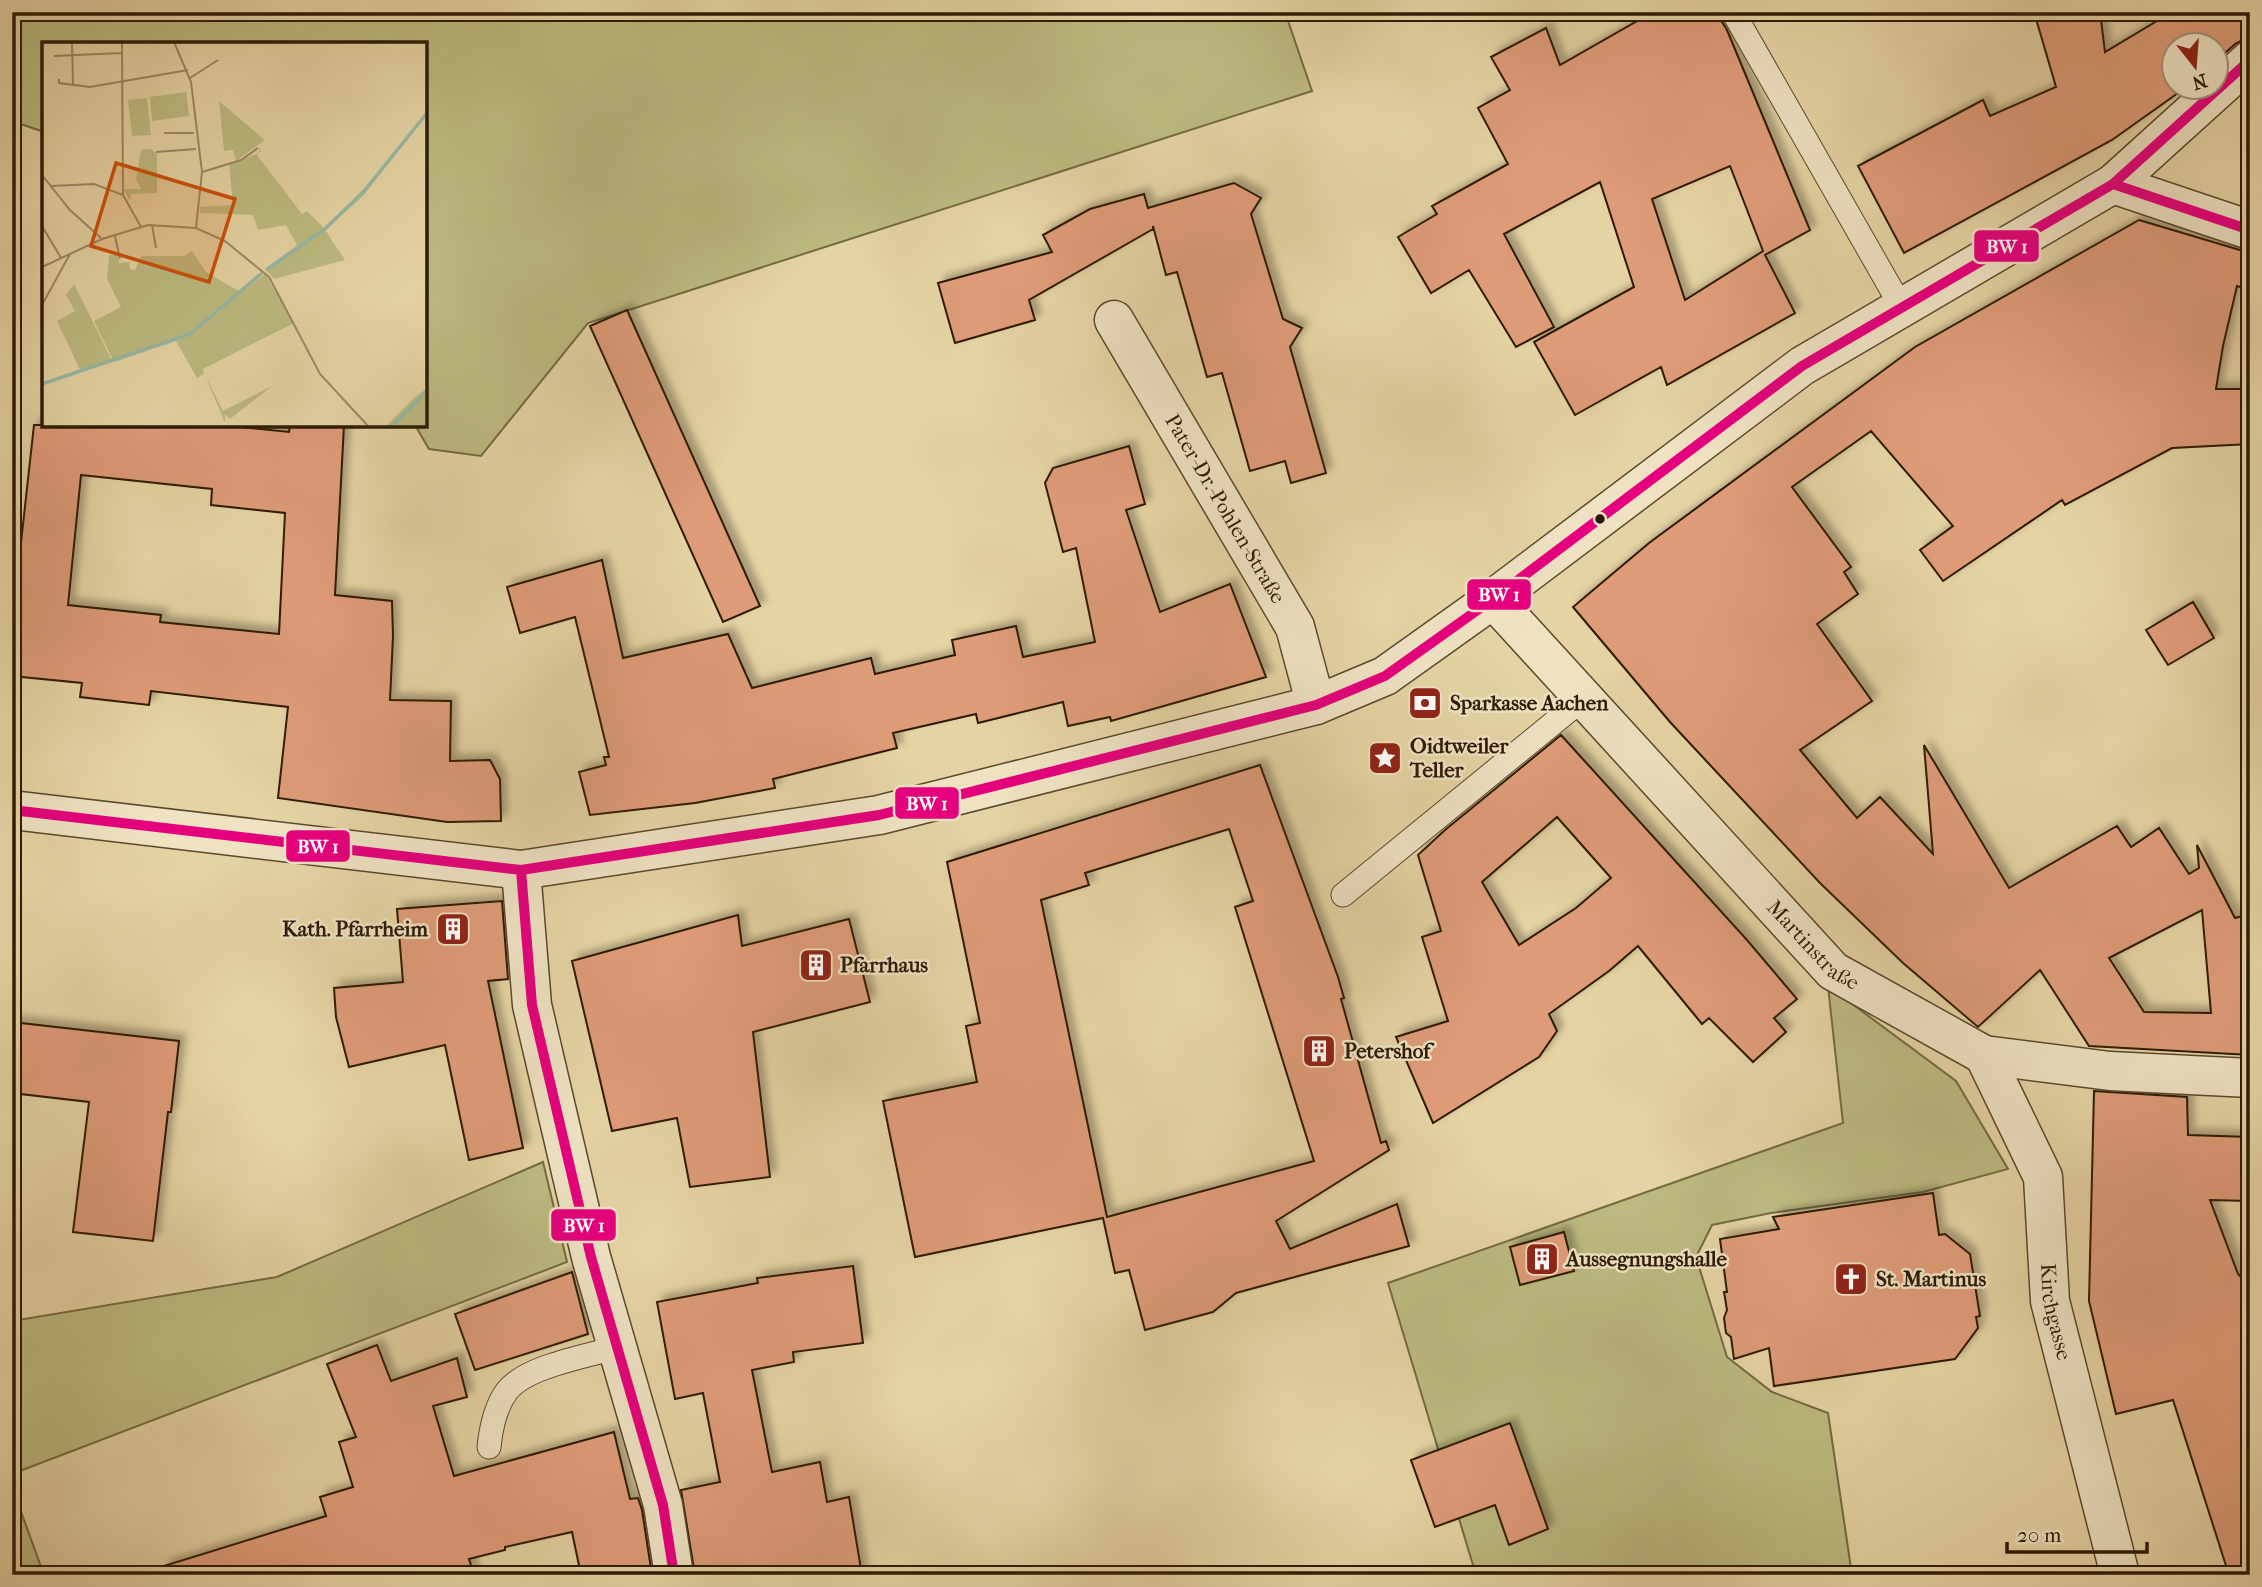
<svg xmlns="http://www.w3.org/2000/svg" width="2262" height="1587" font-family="'IM FELL French Canon',serif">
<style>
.green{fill:#bcba80;stroke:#746a43;stroke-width:2}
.building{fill:#de9b78;stroke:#2d1a06;stroke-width:2;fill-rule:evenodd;filter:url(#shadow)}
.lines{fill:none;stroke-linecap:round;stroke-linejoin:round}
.service-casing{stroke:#5b482d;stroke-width:25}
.minor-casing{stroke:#5b482d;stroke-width:41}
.tertiary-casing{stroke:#5b482d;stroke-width:41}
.service{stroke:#eee2c3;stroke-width:23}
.minor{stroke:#eee2c3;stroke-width:38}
.tertiary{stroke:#eee2c3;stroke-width:38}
.bus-1-casing{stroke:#eee2c3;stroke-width:16}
.bus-1{stroke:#e5007d;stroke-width:10}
.bus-dot{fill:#2d1a06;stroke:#eee2c3;stroke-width:2.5}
.labels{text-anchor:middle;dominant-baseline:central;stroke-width:5;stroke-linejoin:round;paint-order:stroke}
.street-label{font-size:21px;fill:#2d1a06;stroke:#eee2c3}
.poi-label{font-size:21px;font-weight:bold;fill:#2d1a06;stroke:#eee2c3;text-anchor:start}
.inset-river{fill:none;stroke:#96b8a4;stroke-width:3.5}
.inset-road{fill:none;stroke:#9b8964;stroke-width:2}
.view{fill:#cc500b;fill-opacity:0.15;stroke:#cc500b;stroke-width:3.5}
.inset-edge{fill:none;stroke:#2d1a06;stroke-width:3.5}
.line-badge{stroke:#eee2c3;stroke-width:2.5}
.badge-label{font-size:19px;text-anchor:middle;font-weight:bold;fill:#fff}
</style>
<defs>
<filter id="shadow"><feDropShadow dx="6" dy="-6" stdDeviation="3.5" flood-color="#0004"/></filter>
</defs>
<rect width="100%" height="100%" fill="#e5d3a3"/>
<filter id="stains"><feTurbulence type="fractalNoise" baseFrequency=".00286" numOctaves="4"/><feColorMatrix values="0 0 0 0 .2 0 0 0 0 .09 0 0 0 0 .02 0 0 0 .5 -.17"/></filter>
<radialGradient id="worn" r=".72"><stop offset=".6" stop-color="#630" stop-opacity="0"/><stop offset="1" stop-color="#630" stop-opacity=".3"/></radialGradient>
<path class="green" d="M 12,12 L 1285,12 L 1312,91 L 588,323 L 481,456 L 429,449 L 415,425 L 425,425 L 425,44 L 44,44 L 44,132 L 12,121 Z
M 1828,986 L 1956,1081 L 2008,1169 L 1923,1192 L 1771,1213 L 1712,1225 L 1696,1257 L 1727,1357 L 1772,1392 L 1828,1413 L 1852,1575 L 1476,1575 L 1388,1283 L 1843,1123 Z
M 543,1162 L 567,1262 L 12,1474 L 12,1321 L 277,1277 Z
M 12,1487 L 44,1575 L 12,1575 Z"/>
<path class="building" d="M 1653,12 L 1716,12 L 1727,30 L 1810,230 L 1765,255 L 1795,313 L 1667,385 L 1661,367 L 1575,415 L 1534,342 L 1634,287 L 1600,182 L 1504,234 L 1554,327 L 1516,347 L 1469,270 L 1431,293 L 1398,237 L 1437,214 L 1432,206 L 1508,164 L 1478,108 L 1510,90 L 1491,57 L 1546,28 L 1560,65 ZM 1730,166 L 1763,251 L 1685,300 L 1652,199 Z
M 2034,12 L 2100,12 L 2105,52 L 2172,12 L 2250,12 L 2250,36 L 2235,44 L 2216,61 L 2216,46 L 2174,46 L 2174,88 L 2185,88 L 2112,140 L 1904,253 L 1858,166 L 1983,100 L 1990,116 L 2056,87 Z
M 1234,183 L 1261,198 L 1251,214 L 1283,319 L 1302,328 L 1290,347 L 1326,473 L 1291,483 L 1285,461 L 1250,471 L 1222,373 L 1207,377 L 1177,272 L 1166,275 L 1153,226 L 1153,229 L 1029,300 L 1035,320 L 955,343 L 938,283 L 1052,252 L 1043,235 L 1090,209 L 1144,194 L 1148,208 Z
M 2139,220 L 2250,253 L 2250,290 L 2237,286 L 2223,346 L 2216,389 L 2250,389 L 2250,444 L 2172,448 L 2065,505 L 2062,500 L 1943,581 L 1920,550 L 1953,526 L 1871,431 L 1792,487 L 1851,567 L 1844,572 L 1858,594 L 1817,624 L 1872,701 L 1800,750 L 1857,818 L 1880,797 L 1933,854 L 1924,745 L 2009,888 L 2117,826 L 2131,847 L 2159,828 L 2189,874 L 2199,868 L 2197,845 L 2235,918 L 2250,914 L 2250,1055 L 2089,1046 L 2040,970 L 1978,1027 L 1903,963 L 1820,883 L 1670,722 L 1573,607 L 1649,543 L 1915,347 ZM 2202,910 L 2211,1013 L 2144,1012 L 2109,958 Z
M 627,310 L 760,606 L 723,622 L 590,326 Z
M 34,425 L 222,425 L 289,432 L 290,425 L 344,425 L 335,595 L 392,601 L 393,636 L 390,700 L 451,701 L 450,761 L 490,760 L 500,779 L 501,821 L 447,822 L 278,798 L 288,707 L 151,691 L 149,705 L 80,697 L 82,683 L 12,676 L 12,624 ZM 81,475 L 212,489 L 211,505 L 285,513 L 279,634 L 160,622 L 161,615 L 68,605 Z
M 1129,446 L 1145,504 L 1126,510 L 1160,612 L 1230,584 L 1266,677 L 1111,721 L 1110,717 L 1068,726 L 1063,702 L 978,723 L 976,714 L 893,733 L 897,748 L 773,779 L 775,788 L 695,803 L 590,815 L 579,772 L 606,765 L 604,757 L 609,757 L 575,617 L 520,633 L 507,587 L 602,560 L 623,658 L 728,634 L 752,688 L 871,658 L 875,674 L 955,655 L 952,640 L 1016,626 L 1023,657 L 1095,642 L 1076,548 L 1063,552 L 1045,483 L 1053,468 Z
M 2193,602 L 2214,638 L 2168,665 L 2146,630 Z
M 1561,735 L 1747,940 L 1797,999 L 1774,1018 L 1786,1032 L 1753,1062 L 1709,1018 L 1702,1024 L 1638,946 L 1609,971 L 1549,1014 L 1557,1031 L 1539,1057 L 1433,1123 L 1396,1037 L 1448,1021 L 1422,937 L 1441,931 L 1418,855 L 1445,830 ZM 1557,817 L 1611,878 L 1576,908 L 1519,945 L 1482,882 Z
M 1260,765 L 1338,977 L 1344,998 L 1341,999 L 1381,1143 L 1386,1141 L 1389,1150 L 1276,1221 L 1290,1249 L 1397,1204 L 1409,1246 L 1236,1293 L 1213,1312 L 1145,1330 L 1129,1270 L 1115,1273 L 1103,1218 L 915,1257 L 883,1101 L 977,1082 L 966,1026 L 980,1023 L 947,862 ZM 1229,829 L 1253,901 L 1235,907 L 1314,1161 L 1107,1217 L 1041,900 L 1089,885 L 1085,873 Z
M 502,901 L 508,979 L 488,981 L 523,1148 L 469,1160 L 445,1045 L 349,1067 L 336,1017 L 334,988 L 403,982 L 397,909 Z
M 738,915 L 742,946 L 849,919 L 870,1002 L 753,1032 L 770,1177 L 690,1187 L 677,1118 L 612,1131 L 572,961 Z
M 12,1022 L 179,1041 L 171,1112 L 168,1112 L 153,1241 L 73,1232 L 89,1102 L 12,1093 Z
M 2094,1091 L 2187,1097 L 2188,1135 L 2250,1137 L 2250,1201 L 2210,1200 L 2238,1274 L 2250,1286 L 2250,1575 L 2229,1575 L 2173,1400 L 2116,1414 L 2089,1301 Z
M 1933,1193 L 1939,1235 L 1945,1234 L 1970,1254 L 1980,1316 L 1976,1317 L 1978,1328 L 1955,1359 L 1774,1386 L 1769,1348 L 1734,1359 L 1731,1337 L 1726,1333 L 1724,1318 L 1727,1310 L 1724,1292 L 1727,1292 L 1720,1239 L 1779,1229 L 1773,1217 Z
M 1564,1232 L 1574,1271 L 1520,1285 L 1510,1247 Z
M 853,1266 L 863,1343 L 793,1352 L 794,1362 L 752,1370 L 772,1472 L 820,1462 L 827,1502 L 849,1497 L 862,1575 L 695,1575 L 681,1490 L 720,1482 L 703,1393 L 675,1399 L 657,1302 L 758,1283 L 757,1278 Z
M 572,1272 L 588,1334 L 475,1370 L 455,1314 Z
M 377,1345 L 391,1381 L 457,1358 L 467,1397 L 433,1406 L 454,1476 L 614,1432 L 630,1499 L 638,1498 L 642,1510 L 652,1575 L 581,1575 L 572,1532 L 505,1547 L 505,1550 L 469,1559 L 474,1575 L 165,1575 L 164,1566 L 326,1516 L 320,1497 L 353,1487 L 339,1442 L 356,1437 L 327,1364 Z
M 1510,1423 L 1548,1529 L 1509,1545 L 1495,1505 L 1435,1527 L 1411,1460 Z"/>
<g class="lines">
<g class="service-casing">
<path id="service" d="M 1733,12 L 1902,308
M 1343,895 L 1584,698
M 489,1447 C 491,1428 495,1407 507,1391 C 526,1366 588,1356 618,1347"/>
</g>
<g class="minor-casing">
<g id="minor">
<path d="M 2113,184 L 2250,60"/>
<path id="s1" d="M 1114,320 L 1295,627 L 1316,705"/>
<path id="s2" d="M 1493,599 L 1833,971 L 1984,1055 L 2110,1071 L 2250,1078"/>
<path d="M 521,870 L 532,1005 L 591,1257 L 663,1505 L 674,1575"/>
<path id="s3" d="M 1984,1055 L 2043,1177 L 2050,1301 L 2120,1575"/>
</g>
</g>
<g class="tertiary-casing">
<path id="tertiary" d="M 12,810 L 521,870 L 879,815 L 1316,705 L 1385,676 L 1493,599 L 1802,366 L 2113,184 L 2250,230"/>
</g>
<use href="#service" class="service"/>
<use href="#minor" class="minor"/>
<use href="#tertiary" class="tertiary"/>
<g class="bus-1-casing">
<path id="bus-1" d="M 2113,184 L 2250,230
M 12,810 L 521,870 L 879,815 L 1316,705 L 1385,676 L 1493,599 L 1802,366 L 2113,184 L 2250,60
M 521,870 L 532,1005 L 591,1257 L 663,1505 L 674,1575"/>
</g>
<use href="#bus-1" class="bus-1"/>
</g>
<defs>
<g id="bank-square" transform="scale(1.75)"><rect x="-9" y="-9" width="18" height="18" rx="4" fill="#8f2418" stroke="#eee2c3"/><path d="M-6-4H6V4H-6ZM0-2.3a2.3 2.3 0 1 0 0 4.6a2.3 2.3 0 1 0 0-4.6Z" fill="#fff"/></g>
<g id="sight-square" transform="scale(1.75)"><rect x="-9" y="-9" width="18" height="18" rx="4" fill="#8f2418" stroke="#eee2c3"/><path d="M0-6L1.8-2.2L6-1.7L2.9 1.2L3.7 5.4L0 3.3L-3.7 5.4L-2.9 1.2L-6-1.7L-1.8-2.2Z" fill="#fff"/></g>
<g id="building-square" transform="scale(1.75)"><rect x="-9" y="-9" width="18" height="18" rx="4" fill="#8f2418" stroke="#eee2c3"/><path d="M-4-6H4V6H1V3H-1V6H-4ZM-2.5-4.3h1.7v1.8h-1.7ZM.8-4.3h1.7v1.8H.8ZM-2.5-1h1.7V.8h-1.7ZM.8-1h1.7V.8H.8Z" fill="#fff"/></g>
<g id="church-square" transform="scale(1.75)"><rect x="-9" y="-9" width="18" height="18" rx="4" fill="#8f2418" stroke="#eee2c3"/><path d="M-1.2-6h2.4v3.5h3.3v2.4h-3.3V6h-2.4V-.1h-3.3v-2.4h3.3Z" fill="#fff"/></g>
</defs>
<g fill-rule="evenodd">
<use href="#bank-square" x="1425" y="703"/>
<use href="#sight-square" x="1385" y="758"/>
<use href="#building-square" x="453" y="929"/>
<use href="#building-square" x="816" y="965"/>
<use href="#building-square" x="1319" y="1051"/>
<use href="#building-square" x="1542" y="1259"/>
<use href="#church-square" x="1851" y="1279"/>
</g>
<circle class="bus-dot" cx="1600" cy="519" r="6"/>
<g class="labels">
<g class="street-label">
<text stroke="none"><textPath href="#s1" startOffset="219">Pater-Dr.-Pohlen-Straße</textPath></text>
<text stroke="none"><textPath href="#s2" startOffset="472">Martinstraße</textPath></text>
<text stroke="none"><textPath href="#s3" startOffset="271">Kirchgasse</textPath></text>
</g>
<g class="poi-label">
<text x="1450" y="703">Sparkasse Aachen</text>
<text x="1410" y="746">Oidtweiler<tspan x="1410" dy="24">Teller</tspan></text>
<text x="428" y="929" text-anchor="end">Kath. Pfarrheim</text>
<text x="840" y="965">Pfarrhaus</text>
<text x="1344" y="1051">Petershof</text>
<text x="1566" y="1259">Aussegnungshalle</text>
<text x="1876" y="1279">St. Martinus</text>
</g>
</g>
<g transform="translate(42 42)">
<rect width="385" height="385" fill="#e5d3a3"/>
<path d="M 144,50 L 147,74 L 110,79 L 108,55 ZM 105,56 L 109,93 L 90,94 L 86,58 ZM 177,59 L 223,98 L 194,119 L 191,108 L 182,109 ZM 385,70 L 322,153 L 283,188 L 303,218 L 232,237 L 224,227 L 255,203 L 244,183 L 216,188 L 211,173 L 158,171 L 158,165 L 191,163 L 187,123 L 217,111 L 217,105 L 219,109 L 215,113 L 260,172 L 265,169 L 282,186 L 323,147 ZM 109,107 L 115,112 L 115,151 L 89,152 L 88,159 L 81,147 L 99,147 L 94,137 L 99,108 ZM 150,209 L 164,230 L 200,251 L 200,248 L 221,229 L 203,248 L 223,232 L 252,281 L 161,327 L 162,332 L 155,336 L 134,299 L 72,320 L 52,279 L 79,265 L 65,237 L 67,213 L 76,212 L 77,221 L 87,220 L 88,227 L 93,228 L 100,214 L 142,214 ZM 32,242 L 70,319 L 0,343 L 38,328 L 15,279 L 33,269 L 24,253 ZM 163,333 L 181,369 L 230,344 L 188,377 L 183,372 L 183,381 ZM 385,346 L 385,385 L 343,385 L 373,355 Z" fill="#bcba80"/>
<path class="inset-river" d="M 224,228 L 283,187 L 323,148 L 385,71M 0,342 L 148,292 L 220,231M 349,385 L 385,349"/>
<path class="inset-road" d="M 30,0 L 31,43M 80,0 L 81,153M 132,0 L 149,40 L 160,130 L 154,186M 12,14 L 80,11M 148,36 L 176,18M 17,37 L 17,41 L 48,45 L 146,28M 122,91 L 152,91M 114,110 L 154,107M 160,130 L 199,118 L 216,106M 0,133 L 28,168 L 59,196M 9,144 L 52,142 L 81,153 L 99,185M 110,183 L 114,206M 0,184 L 19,216M 73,194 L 78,217M 0,225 L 60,197 L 106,183 L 154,186 L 183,199 L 227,235 L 278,332 L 327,385M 0,263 L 28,212"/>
<path class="view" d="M 74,121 L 193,157 L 167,240 L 49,204 Z"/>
<rect width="385" height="385" class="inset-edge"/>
</g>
<g class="line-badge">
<rect x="1973" y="229" width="67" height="34" rx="7" fill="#e5007d"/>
<rect x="1466" y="578" width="66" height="33" rx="7" fill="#e5007d"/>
<rect x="894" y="786" width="66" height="34" rx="7" fill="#e5007d"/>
<rect x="285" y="829" width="66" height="34" rx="7" fill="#e5007d"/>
<rect x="550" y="1208" width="67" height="34" rx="7" fill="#e5007d"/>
</g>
<g class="badge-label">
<text x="2007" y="253">BW 1</text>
<text x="1499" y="601">BW 1</text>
<text x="927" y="810">BW 1</text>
<text x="318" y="853">BW 1</text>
<text x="584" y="1232">BW 1</text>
</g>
<rect width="2262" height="1587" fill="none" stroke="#e5d3a3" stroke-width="42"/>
<rect x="14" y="14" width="2234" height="1559" fill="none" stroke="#2d1a06" stroke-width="3.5"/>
<rect x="21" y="21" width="2220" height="1545" fill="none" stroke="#2d1a06" stroke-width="2"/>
<g transform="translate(2195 66) rotate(163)"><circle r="33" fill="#eee2c3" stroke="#a19277" stroke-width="2"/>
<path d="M0-5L12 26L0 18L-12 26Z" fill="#8f2418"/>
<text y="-10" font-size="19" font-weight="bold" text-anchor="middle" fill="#2d1a06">N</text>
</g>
<path d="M2007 1542v10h140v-10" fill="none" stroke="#2d1a06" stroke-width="3.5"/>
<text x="2017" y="1542" font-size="21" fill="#2d1a06" stroke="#eee2c3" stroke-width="5" paint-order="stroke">20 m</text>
<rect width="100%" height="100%" filter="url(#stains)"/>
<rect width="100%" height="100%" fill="url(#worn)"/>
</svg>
